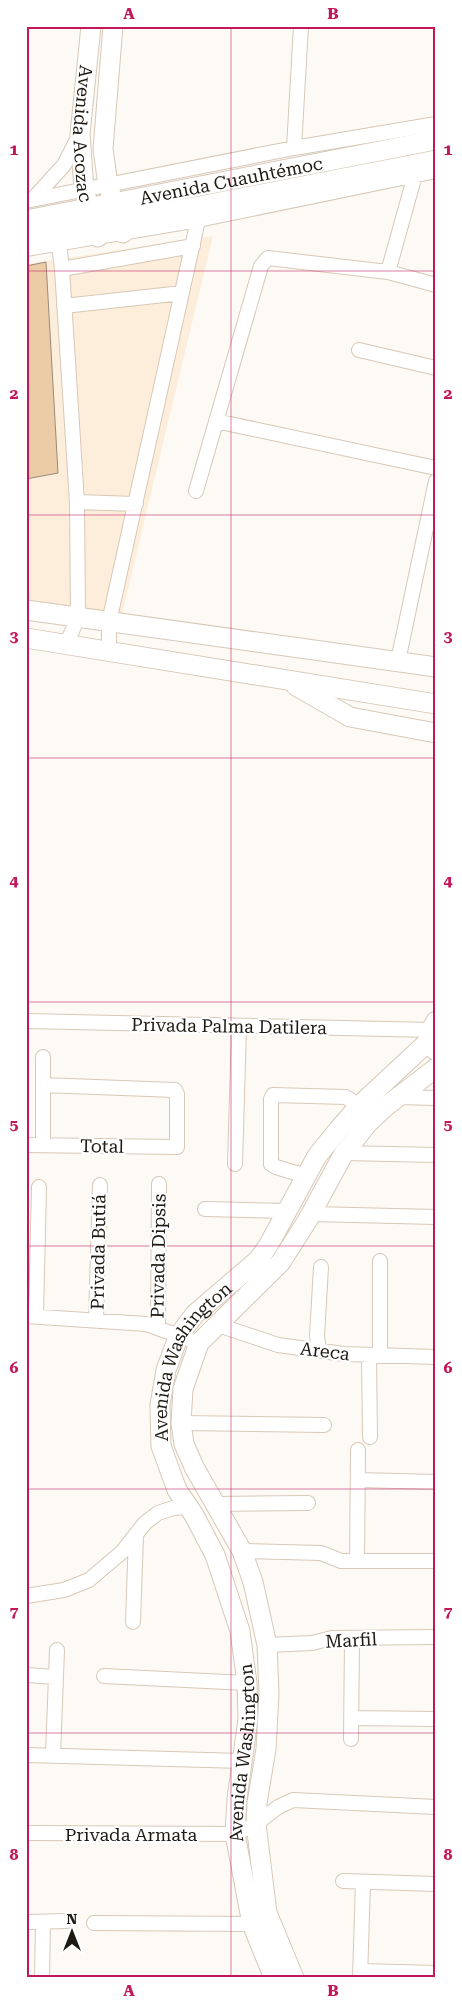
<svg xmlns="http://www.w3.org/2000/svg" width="462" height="2004" font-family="'Roboto Serif',serif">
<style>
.commercial{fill:#fceedb}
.building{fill:#eccca6;stroke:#998b7b}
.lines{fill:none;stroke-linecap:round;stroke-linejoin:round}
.minor-casing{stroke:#d7c8b7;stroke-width:16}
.major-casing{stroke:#d7c8b7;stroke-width:21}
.minor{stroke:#fff;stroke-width:14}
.major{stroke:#fff;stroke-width:19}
.grid{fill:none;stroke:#c2185b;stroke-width:1;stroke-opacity:0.55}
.labels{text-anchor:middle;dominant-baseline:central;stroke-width:4.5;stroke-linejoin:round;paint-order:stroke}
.street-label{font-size:18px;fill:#1e1913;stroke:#fff}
.neatline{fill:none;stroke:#c2185b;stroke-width:2}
.grid-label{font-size:16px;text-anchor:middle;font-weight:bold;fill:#c2185b}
</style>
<rect width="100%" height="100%" fill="#fdfaf6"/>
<path class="commercial" d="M 213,236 L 121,618 L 26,603 L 26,264 Z"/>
<path class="building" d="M 46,262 L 58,473 L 26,479 L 26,266 Z"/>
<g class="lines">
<g class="minor-casing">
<path id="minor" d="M 294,148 L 301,26
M 415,175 L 388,272 L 436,285
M 33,199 L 64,165 L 80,134
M 26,201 L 294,148 L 436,124
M 59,244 L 62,269 L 77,502 L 78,617 L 67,643
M 26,249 L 198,220 L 436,171
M 62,269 L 193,246
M 64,306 L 182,293
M 359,350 L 436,368
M 216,421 L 436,468
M 196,491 L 261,266 L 268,258 L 388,272
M 77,502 L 136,504
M 109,650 L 109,622 L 198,220
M 398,661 L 436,481
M 26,1021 L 431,1030
M 43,1085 L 175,1090 L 177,1094 L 177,1147
M 397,1097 L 436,1098
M 26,1145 L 177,1147
M 43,1145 L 43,1057
M 344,1153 L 436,1155
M 235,1164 L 239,1027
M 306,1176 L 276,1167 L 271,1164 L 271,1099 L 273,1095 L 346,1097 L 359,1106
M 205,1209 L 287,1211
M 312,1214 L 436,1217
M 380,1261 L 380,1355
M 26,1316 L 146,1324 L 199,1343
M 36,1316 L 39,1187
M 96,1320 L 100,1185
M 218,1325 L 278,1345 L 344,1354 L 436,1357
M 158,1328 L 159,1184
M 319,1350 L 317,1336 L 321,1267
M 369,1355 L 370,1437
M 181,1423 L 324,1425
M 358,1480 L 436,1482
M 216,1504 L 308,1503
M 242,1551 L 321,1553 L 341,1561 L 436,1561
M 357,1560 L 358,1450
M 26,1596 L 64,1590 L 89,1580 L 122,1552 L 145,1523 L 158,1513 L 173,1508 L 188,1507
M 133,1622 L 136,1535
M 267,1645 L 312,1643 L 332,1638 L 436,1637
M 26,1675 L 55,1677
M 104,1676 L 247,1683
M 352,1718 L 436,1719
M 351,1739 L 352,1639
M 26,1755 L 243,1761
M 53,1755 L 57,1650
M 26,1833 L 235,1834 L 256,1824 L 278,1807 L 293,1800 L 436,1807
M 343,1881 L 436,1884
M 26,1922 L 67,1921
M 94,1923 L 252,1924
M 360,1971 L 436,1973
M 42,1978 L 43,1923
M 360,1978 L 363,1882"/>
</g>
<g class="major-casing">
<g id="major">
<path id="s1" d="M 91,26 L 80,134 L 84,190 L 98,237"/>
<path d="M 113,26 L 103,149 L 108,185 L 123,233"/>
<path id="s2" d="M 26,220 L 436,140"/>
<path d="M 26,234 L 194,207 L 436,160"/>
<path d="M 26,610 L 436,667"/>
<path d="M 26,638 L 436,704"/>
<path d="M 296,686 L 350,717 L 436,733"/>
<path d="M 435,1050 C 429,1040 430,1030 436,1021"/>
<path id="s3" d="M 274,1978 L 252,1924 L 235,1834 L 237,1799 L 248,1719 L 247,1683 L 240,1631 L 215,1555 L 194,1515 L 177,1490 L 161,1446 L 160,1405 L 166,1370 L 179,1335 L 195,1314 L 258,1260 L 268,1246 L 317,1156 L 338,1130 L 359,1106 L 431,1039"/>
<path d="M 294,1978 L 267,1913 L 256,1824 L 257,1803 L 266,1749 L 269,1694 L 267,1645 L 253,1582 L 242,1551 L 194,1467 L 184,1444 L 181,1423 L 183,1389 L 199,1343 L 281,1262 L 307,1221 L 344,1153 L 368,1123 L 385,1107 L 436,1068"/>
</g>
</g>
<use href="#minor" class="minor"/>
<use href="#major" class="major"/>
</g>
<path class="grid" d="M 231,26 L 231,1978M 26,271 L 436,271M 26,515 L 436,515M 26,758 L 436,758M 26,1002 L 436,1002M 26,1246 L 436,1246M 26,1489 L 436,1489M 26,1733 L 436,1733"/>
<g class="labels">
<g class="street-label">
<text stroke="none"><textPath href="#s1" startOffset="108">Avenida Acozac</textPath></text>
<text stroke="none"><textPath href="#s2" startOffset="209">Avenida Cuauhtémoc</textPath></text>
<text transform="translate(229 1026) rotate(1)">Privada Palma Datilera</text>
<text transform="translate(102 1146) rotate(1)">Total</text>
<text transform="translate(98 1252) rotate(-89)">Privada Butiá</text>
<text transform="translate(158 1256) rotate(-89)">Privada Dipsis</text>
<text transform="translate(325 1351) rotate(7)">Areca</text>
<text stroke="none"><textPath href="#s3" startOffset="651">Avenida Washington</textPath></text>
<text transform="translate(351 1640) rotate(-3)">Marfil</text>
<text stroke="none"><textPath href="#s3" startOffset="231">Avenida Washington</textPath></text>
<text x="131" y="1834">Privada Armata</text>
</g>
</g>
<rect width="462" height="2004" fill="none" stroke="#ffffff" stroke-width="55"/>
<g transform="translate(72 1932)" stroke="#ffffff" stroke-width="4" paint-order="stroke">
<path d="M0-4L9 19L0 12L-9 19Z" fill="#1e1913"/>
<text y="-8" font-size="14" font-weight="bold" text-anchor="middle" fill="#1e1913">N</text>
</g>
<rect x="28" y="28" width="406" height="1948" class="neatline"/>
<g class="grid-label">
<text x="129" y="19">A</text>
<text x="333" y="19">B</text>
<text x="14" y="155">1</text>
<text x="448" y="155">1</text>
<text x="14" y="399">2</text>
<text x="448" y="399">2</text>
<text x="14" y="642">3</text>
<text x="448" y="642">3</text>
<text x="14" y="886">4</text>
<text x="448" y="886">4</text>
<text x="14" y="1130">5</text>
<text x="448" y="1130">5</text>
<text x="14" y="1373">6</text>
<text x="448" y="1373">6</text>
<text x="14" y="1617">7</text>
<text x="448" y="1617">7</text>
<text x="14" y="1860">8</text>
<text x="448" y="1860">8</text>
<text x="129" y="1996">A</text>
<text x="333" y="1996">B</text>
</g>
</svg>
